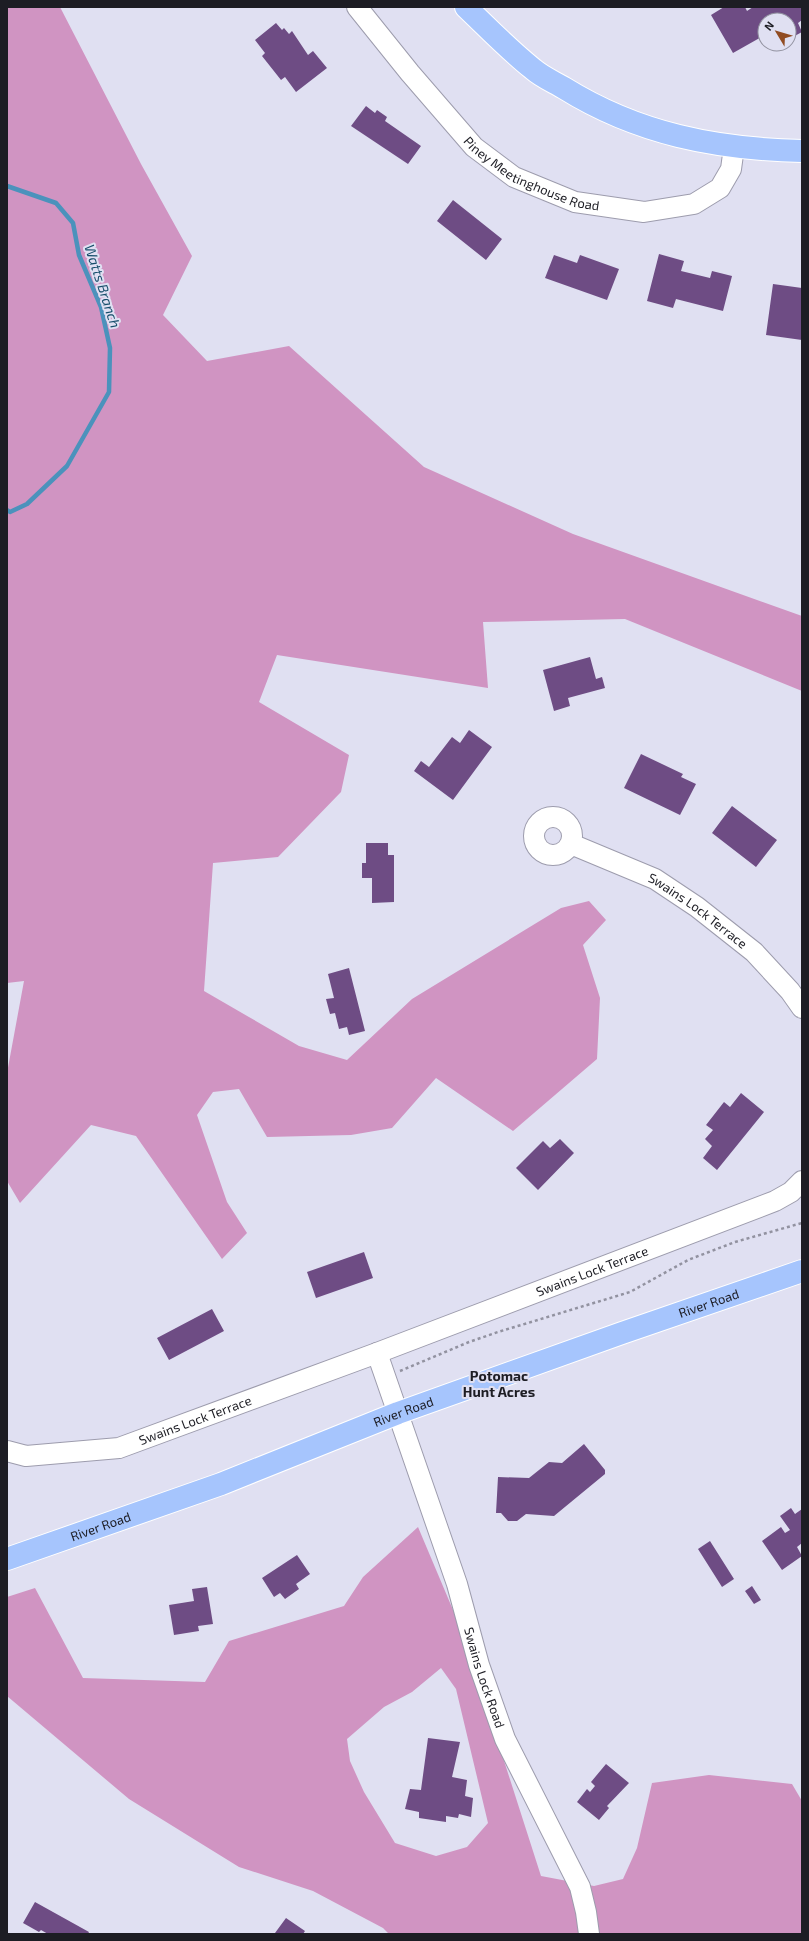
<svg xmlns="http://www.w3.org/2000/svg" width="809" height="1941" font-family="'Exo 2',sans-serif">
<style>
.forest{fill:#d094c2;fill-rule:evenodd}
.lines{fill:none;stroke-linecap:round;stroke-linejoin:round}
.stream{stroke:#4b92bc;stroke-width:4.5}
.building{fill:#6e4c84}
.minor-casing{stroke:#9d9cad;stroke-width:22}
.major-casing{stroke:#fff;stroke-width:24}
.path{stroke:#9292a0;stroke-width:2.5;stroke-dasharray:3 3;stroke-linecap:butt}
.minor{stroke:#fff;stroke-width:20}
.major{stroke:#a6c5fd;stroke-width:22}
.labels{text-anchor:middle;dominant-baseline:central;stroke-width:4;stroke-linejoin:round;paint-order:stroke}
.street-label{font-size:13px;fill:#1d1d24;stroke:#e0e0f2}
.water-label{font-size:14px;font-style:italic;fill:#154d6a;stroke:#e0e0f2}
.neighbourhood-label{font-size:14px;font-weight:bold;fill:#1d1d24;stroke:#e0e0f2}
</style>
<rect width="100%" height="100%" fill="#e0e0f2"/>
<path class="forest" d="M 7,7 L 60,7 L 141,164 L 192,256 L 163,315 L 207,361 L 289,346 L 424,467 L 573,534 L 802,616 L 802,691 L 625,619 L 483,622 L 488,688 L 277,655 L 259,702 L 349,755 L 341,792 L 278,857 L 213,863 L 204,991 L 299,1046 L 347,1060 L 412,999 L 561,908 L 589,901 L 606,920 L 583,945 L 600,998 L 597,1059 L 513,1131 L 436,1078 L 392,1128 L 351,1135 L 267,1137 L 239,1089 L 213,1092 L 197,1115 L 227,1202 L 247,1233 L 222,1259 L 136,1136 L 91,1125 L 20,1203 L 7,1181 L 7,1073 L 24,981 L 7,983 Z
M 418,1527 L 464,1636 L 541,1876 L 594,1886 L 623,1879 L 637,1848 L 652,1783 L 709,1775 L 792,1784 L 802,1801 L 802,1934 L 389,1934 L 383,1928 L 313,1891 L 239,1867 L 129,1799 L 7,1696 L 7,1597 L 35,1588 L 83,1678 L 205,1682 L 229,1641 L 344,1606 L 363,1577 ZM 441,1668 L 456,1689 L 488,1823 L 467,1847 L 436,1856 L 395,1843 L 364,1792 L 350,1761 L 347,1739 L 384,1707 L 412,1692 Z"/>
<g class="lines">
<path class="stream" d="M 7,186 L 56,203 L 73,223 L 79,255 L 101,307 L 110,348 L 109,392 L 67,466 L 27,504 L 10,512 L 7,510"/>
</g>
<path class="building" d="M 724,7 L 745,7 L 747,11 L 753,7 L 802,7 L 802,20 L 798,23 L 802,32 L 789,39 L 789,20 L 765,20 L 765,35 L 733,53 L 711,15 Z
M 276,23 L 282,30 L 284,28 L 289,34 L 292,31 L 308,55 L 313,51 L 327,68 L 296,92 L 285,77 L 281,80 L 262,56 L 265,53 L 255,40 Z
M 366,106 L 375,113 L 377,110 L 387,117 L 385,121 L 421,146 L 408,164 L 351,126 Z
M 453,200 L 502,239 L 486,260 L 437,221 Z
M 659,254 L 684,261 L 681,271 L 710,278 L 712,271 L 732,276 L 723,311 L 676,299 L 673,308 L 647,301 Z
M 554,255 L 577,263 L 580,255 L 619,269 L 607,300 L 545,278 Z
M 773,284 L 802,288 L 802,340 L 766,335 Z
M 590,657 L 596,679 L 602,677 L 605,688 L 568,698 L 570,706 L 554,711 L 543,670 Z
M 469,730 L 492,747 L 453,800 L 414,771 L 421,761 L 429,767 L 452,737 L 460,743 Z
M 641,754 L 683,774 L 681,777 L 696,784 L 680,815 L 624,788 Z
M 732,806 L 777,840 L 756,867 L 712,833 Z
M 366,843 L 388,843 L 388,855 L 394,855 L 394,902 L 372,903 L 372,878 L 362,878 L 362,863 L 366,863 Z
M 349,968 L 365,1031 L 349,1035 L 347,1027 L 339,1029 L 335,1013 L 330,1014 L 326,999 L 334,998 L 328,974 Z
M 741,1093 L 764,1112 L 717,1170 L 703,1158 L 712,1146 L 705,1139 L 713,1130 L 706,1125 L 724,1102 L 730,1107 Z
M 560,1139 L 574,1153 L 538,1190 L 516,1168 L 543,1141 L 550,1148 Z
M 364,1252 L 373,1278 L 316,1298 L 307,1272 Z
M 212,1309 L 224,1331 L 169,1360 L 157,1338 Z
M 584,1444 L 605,1470 L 605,1474 L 554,1516 L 526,1514 L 517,1521 L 508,1521 L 501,1513 L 496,1513 L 498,1477 L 529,1478 L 549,1462 L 562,1463 Z
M 791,1508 L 795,1514 L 802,1509 L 802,1543 L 797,1547 L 802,1556 L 782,1570 L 762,1541 L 781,1527 L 785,1533 L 790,1530 L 780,1516 Z
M 710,1541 L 734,1579 L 722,1587 L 698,1549 Z
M 297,1555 L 310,1574 L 296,1584 L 299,1589 L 285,1599 L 280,1593 L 274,1597 L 262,1578 Z
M 752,1586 L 761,1600 L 754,1604 L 745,1591 Z
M 207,1587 L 213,1624 L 198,1626 L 199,1631 L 174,1635 L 169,1605 L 194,1601 L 192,1589 Z
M 428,1738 L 460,1742 L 452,1777 L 467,1780 L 465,1796 L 473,1798 L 471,1817 L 459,1814 L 458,1818 L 446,1816 L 446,1822 L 419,1818 L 419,1812 L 405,1809 L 410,1789 L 421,1790 Z
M 606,1764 L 629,1783 L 607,1806 L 609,1808 L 599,1820 L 577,1802 L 587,1789 L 590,1792 L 595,1786 L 591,1782 Z
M 35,1902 L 89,1932 L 88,1934 L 48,1934 L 41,1930 L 39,1932 L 23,1923 Z
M 286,1918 L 305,1931 L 303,1934 L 275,1933 Z"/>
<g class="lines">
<g class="minor-casing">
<g id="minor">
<path id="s1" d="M 357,7 L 410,73 L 474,147 L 514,177 L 575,202 L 644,212 L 694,204 L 720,188 L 731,169 L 734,147"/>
<circle cx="553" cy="836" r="19"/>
<path id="s2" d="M 571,844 L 655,879 L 697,907 L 754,952 L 790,991 L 802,1008"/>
<path id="s3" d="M 377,1353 L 457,1584 L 479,1665 L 505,1739 L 580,1887 L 586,1912 L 589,1934"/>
<path id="s4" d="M 7,1451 L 26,1456 L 119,1448 L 377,1353 L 775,1201 L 791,1192 L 802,1181"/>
</g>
</g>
<g class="major-casing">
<g id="major">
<path d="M 466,7 C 488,28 509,50 533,69 C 542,77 554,82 564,88 C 638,134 716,149 802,151"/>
<path id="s5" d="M 7,1559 L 221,1484 L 398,1413 L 622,1333 L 802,1271"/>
</g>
</g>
<path class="path" d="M 400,1371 L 469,1342 L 498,1332 L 630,1292 L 688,1260 L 735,1242 L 802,1223"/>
<use href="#minor" class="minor"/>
<use href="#major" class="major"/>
</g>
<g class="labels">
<g class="street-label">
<text stroke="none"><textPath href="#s1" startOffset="247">Piney Meetinghouse Road</textPath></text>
<text stroke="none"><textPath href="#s2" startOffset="144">Swains Lock Terrace</textPath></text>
<text stroke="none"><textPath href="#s4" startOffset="618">Swains Lock Terrace</textPath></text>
<text stroke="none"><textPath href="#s5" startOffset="747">River Road</textPath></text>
<text stroke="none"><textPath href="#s5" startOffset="423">River Road</textPath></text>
<text stroke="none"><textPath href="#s4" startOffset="194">Swains Lock Terrace</textPath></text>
<text stroke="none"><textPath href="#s5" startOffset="99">River Road</textPath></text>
<text stroke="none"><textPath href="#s3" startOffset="342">Swains Lock Road</textPath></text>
</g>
<g class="water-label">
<text transform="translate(103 286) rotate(72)">Watts Branch</text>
</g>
<g class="neighbourhood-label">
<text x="499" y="1375">Potomac<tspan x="499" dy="16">Hunt Acres</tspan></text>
</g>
</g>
<rect width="809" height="1941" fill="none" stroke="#1d1d24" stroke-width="16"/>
<g transform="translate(777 32) rotate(308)"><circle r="19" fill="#e0e0f2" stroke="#9292a0"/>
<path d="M0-3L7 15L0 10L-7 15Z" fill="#914c22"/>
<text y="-6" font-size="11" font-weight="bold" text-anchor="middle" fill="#1d1d24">N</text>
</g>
</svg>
